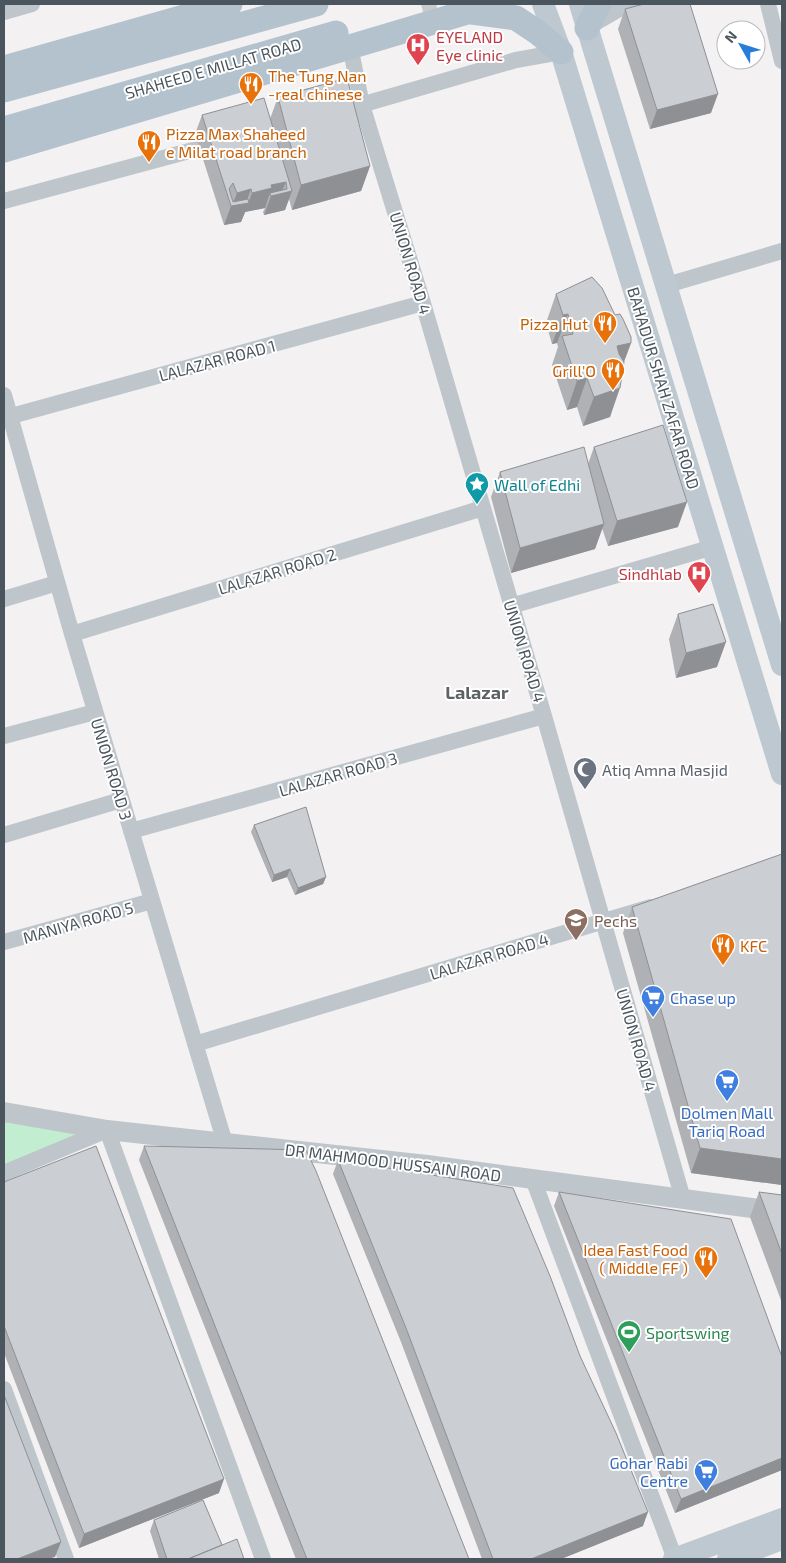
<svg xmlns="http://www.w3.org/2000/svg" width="786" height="1563" font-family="'Exo 2',sans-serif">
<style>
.green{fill:#c3edd1}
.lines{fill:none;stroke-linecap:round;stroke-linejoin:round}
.primary-tunnel{stroke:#c9cacc;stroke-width:25;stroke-dasharray:25 12;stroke-linecap:butt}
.minor{stroke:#bec6cc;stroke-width:16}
.tertiary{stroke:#bec6cc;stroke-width:20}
.secondary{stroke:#bec8d1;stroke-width:22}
.primary{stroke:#b3c2cd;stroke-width:25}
.wall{fill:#afb1b5}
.shaded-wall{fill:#8e9094}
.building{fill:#cbced3;stroke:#8e9094}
.labels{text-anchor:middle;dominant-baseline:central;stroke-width:4;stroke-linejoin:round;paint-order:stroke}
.health-label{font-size:16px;fill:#be3a42;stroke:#fff;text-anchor:start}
.street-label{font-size:16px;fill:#4a555d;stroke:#fff}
.food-label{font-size:16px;fill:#c56008;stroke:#fff;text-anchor:start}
.culture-label{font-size:16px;fill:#0d838f;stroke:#fff;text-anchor:start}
.worship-label{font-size:16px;fill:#5b616d;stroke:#fff;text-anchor:start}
.education-label{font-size:16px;fill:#785e54;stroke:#fff;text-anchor:start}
.shop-label{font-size:16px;fill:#366cbe;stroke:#fff;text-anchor:start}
.leisure-label{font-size:16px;fill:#27864d;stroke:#fff;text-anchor:start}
.neighbourhood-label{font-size:18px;font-weight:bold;fill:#5e6265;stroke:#fff}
</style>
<rect width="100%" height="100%" fill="#f3f1f1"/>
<path class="green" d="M 4,1118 L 107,1130 L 4,1173 Z"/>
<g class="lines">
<path class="primary-tunnel" d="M 422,8 L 436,4"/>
<path class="minor" d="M 768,4 L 782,61
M 4,12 L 32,4
M 588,27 L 621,8 L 634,4
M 350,46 L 362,105 L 423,303 L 544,716 L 683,1199
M 354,107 L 516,60 L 561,52
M 4,201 L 219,143
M 667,285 L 782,251
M 4,395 L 72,634 L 225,1143
M 4,418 L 423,303
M 4,599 L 57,583
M 511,606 L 713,547
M 72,634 L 483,508
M 4,736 L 95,712
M 131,831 L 544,716
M 4,835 L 121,800
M 4,942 L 152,901
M 195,1044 L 651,907
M 4,1173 L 107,1130 L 263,1559
M 533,1179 L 675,1559
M 4,1389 L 66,1559"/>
<path class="tertiary" d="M 4,1112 L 107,1130 L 427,1165 L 782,1212"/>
<path class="secondary" d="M 543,4 L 561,52 L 782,774
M 580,4 L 782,665
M 674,1559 L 782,1519
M 728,1559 L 782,1539"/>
<path class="primary" d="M 472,12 L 516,18 L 537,32 L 561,52
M 587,28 L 599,4
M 4,68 L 230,4
M 4,90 L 316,4
M 4,129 L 336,33
M 4,150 L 494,4"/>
</g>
<path class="wall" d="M 625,9 L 711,113 L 650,129 L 618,29 Z
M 278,97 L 370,166 L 361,191 L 292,210 L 289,199 L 285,210 L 264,215 L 263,212 L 265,208 L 245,212 L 241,222 L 224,225 L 195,134 L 202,115 L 270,119 Z
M 556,294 L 631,343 L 624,362 L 610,417 L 583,426 L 577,407 L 567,410 L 552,365 L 558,347 L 557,343 L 552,344 L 546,323 Z
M 594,447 L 678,527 L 608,546 L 602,528 L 595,549 L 511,573 L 491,497 L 500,472 L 588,464 Z
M 678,614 L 717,667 L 676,678 L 669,639 Z
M 254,825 L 326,877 L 323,884 L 295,895 L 287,877 L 272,882 L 251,832 Z
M 782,854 L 782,1185 L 691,1173 L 623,933 L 632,907 Z
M 144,1146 L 469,1559 L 296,1559 L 139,1160 Z
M 338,1160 L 580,1356 L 643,1526 L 561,1559 L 482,1559 L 401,1342 L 333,1174 Z
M 4,1182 L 219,1493 L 79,1548 L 4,1353 Z
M 559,1192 L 782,1357 L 782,1470 L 675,1513 L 554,1206 Z
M 759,1192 L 782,1195 L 782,1303 L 750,1217 Z
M 154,1520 L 222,1545 L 244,1559 L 159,1559 L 150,1531 Z"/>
<path class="shaded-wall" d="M 718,94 L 711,113 L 650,129 L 657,110 Z
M 370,166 L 361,191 L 292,210 L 301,185 Z
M 286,182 L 281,193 L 292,191 L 285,210 L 264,215 L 271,196 L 270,193 L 265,208 L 245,212 L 252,193 L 271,185 Z
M 251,189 L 246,203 L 249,203 L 241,222 L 224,225 L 231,206 L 232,206 L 237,193 Z
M 568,314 L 557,343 L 552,344 L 563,315 Z
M 631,343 L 620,372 L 617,346 Z
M 587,378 L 577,407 L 567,410 L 577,381 Z
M 620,388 L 610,417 L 583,426 L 594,397 Z
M 687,502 L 678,527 L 608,546 L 617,521 Z
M 604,524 L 595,549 L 511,573 L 520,548 Z
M 726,642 L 717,667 L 676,678 L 686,653 Z
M 290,869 L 287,877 L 272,882 L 274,875 Z
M 326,877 L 323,884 L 295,895 L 298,888 Z
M 700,1148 L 782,1159 L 782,1185 L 691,1173 Z
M 782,1458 L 782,1470 L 675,1513 L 681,1499 Z
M 224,1479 L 219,1493 L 79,1548 L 84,1534 Z
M 648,1512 L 643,1526 L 561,1559 L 531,1559 Z
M 61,1542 L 55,1557 L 48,1559 L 17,1559 Z"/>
<path class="building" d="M 644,4 L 690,4 L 718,94 L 657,110 L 625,9 Z
M 347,78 L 370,166 L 301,185 L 278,97 Z
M 264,98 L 292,191 L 271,196 L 270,193 L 287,189 L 286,182 L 271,185 L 272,188 L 252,193 L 251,189 L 237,193 L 233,183 L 229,189 L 233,202 L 248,199 L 249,203 L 231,206 L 202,115 Z
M 592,277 L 602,288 L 615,315 L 620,314 L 623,319 L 631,337 L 631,343 L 617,346 L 619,354 L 624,362 L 620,388 L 594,397 L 587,378 L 577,381 L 562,336 L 573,334 L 568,314 L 563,315 L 556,294 Z
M 663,425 L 687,502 L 617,521 L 594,447 Z
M 584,447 L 604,524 L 520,548 L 500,472 Z
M 713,604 L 726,642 L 686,653 L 678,614 Z
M 306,807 L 326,877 L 298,888 L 290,869 L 274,875 L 254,825 Z
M 782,854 L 782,1159 L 700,1148 L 632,907 Z
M 96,1146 L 224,1479 L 84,1534 L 4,1326 L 4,1182 Z
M 144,1146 L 306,1150 L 316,1171 L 469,1559 L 307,1559 Z
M 338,1160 L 513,1188 L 550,1276 L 580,1356 L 616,1433 L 648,1512 L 531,1559 L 493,1559 L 406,1328 Z
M 559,1192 L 731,1219 L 782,1357 L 782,1458 L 681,1499 Z
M 759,1192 L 782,1195 L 782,1254 Z
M 4,1395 L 61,1542 L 17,1559 L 4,1559 Z
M 203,1500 L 222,1545 L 188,1559 L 167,1559 L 154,1520 Z
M 237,1539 L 244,1559 L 188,1559 Z"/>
<defs>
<g id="hospital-pin" transform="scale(1.25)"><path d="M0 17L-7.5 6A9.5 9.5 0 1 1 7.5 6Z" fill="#e0444e" stroke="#fff"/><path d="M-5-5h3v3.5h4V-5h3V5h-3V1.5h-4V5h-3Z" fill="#fff"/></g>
<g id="restaurant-pin" transform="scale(1.25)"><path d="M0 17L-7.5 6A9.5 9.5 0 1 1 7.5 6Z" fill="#e8710a" stroke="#fff"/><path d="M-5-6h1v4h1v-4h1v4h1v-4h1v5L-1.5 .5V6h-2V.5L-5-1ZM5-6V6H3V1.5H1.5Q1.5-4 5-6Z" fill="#fff"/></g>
<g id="sight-pin" transform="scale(1.25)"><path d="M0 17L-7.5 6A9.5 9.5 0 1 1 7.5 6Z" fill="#0f9aa8" stroke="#fff"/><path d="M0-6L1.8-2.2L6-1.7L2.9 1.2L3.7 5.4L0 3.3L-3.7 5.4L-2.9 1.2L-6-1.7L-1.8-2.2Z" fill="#fff"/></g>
<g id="mosque-pin" transform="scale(1.25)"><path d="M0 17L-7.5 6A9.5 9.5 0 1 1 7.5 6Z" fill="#6b7280" stroke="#fff"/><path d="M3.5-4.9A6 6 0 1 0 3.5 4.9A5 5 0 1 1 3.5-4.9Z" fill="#fff"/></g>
<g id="university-pin" transform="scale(1.25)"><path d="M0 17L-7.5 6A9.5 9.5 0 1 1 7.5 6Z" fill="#8d6e63" stroke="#fff"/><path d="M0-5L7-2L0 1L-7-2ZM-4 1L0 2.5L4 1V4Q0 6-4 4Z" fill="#fff"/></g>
<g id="supermarket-pin" transform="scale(1.25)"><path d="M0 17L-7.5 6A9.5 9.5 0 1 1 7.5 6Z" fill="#3f7fe0" stroke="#fff"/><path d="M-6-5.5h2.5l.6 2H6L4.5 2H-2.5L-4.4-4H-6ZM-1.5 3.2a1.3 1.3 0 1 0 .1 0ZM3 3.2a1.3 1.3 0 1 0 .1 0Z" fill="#fff"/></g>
<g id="stadium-pin" transform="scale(1.25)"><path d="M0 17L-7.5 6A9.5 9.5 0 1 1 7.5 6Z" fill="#2e9e5b" stroke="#fff"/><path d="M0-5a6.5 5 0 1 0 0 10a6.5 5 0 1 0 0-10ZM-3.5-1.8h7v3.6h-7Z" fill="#fff"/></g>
</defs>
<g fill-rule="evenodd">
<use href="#hospital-pin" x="418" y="45"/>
<use href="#restaurant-pin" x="251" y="84"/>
<use href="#restaurant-pin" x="149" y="142"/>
<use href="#restaurant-pin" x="605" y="323"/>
<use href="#restaurant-pin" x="613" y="370"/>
<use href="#sight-pin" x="477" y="484"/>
<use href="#hospital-pin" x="699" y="573"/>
<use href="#mosque-pin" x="585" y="769"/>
<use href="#university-pin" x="576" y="920"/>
<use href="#restaurant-pin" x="723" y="945"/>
<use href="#supermarket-pin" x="653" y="997"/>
<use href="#supermarket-pin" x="727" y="1081"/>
<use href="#restaurant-pin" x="706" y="1258"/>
<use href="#stadium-pin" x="629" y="1332"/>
<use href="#supermarket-pin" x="706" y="1471"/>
</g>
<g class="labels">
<g class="health-label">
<text x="436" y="36">EYELAND<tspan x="436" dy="18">Eye clinic</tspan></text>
<text x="682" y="573" text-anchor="end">Sindhlab</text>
</g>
<g class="street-label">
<text transform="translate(213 68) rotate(-16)">SHAHEED E MILLAT ROAD</text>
<text transform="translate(411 263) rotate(73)">UNION ROAD 4</text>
<text transform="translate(217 360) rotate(-15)">LALAZAR ROAD 1</text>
<text transform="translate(664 388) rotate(73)">BAHADUR SHAH ZAFAR ROAD</text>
<text transform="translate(277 571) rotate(-17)">LALAZAR ROAD 2</text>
<text transform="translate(525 651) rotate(73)">UNION ROAD 4</text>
<text transform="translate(112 769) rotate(73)">UNION ROAD 3</text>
<text transform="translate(338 774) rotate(-16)">LALAZAR ROAD 3</text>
<text transform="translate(78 922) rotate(-16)">MANIYA ROAD 5</text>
<text transform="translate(489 956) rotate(-17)">LALAZAR ROAD 4</text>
<text transform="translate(637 1040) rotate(74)">UNION ROAD 4</text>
<text transform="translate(393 1162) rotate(7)">DR MAHMOOD HUSSAIN ROAD</text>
</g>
<g class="food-label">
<text x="268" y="75">The Tung Nan<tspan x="268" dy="18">-real chinese</tspan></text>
<text x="166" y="133">Pizza Max Shaheed<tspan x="166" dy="18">e Milat road branch</tspan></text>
<text x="588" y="323" text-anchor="end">Pizza Hut</text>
<text x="596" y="370" text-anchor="end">Grill'O</text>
<text x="740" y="945">KFC</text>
<text x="688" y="1249" text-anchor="end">Idea Fast Food<tspan x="688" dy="18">( Middle FF )</tspan></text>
</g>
<g class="culture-label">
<text x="494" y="484">Wall of Edhi</text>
</g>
<g class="worship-label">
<text x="602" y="769">Atiq Amna Masjid</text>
</g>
<g class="education-label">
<text x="594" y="920">Pechs</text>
</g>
<g class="shop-label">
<text x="670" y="997">Chase up</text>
<text x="727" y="1112" text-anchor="middle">Dolmen Mall<tspan x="727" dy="18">Tariq Road</tspan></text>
<text x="688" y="1462" text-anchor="end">Gohar Rabi<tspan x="688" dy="18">Centre</tspan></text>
</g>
<g class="leisure-label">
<text x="646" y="1332">Sportswing</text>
</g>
<g class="neighbourhood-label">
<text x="477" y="692">Lalazar</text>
</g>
</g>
<rect width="786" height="1563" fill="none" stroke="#4a555d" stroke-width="10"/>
<g transform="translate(741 45) rotate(309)"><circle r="24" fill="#ffffff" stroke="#b7bbbe"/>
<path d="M0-4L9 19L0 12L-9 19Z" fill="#277dd7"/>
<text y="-8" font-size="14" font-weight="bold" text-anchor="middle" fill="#4a555d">N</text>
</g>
</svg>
